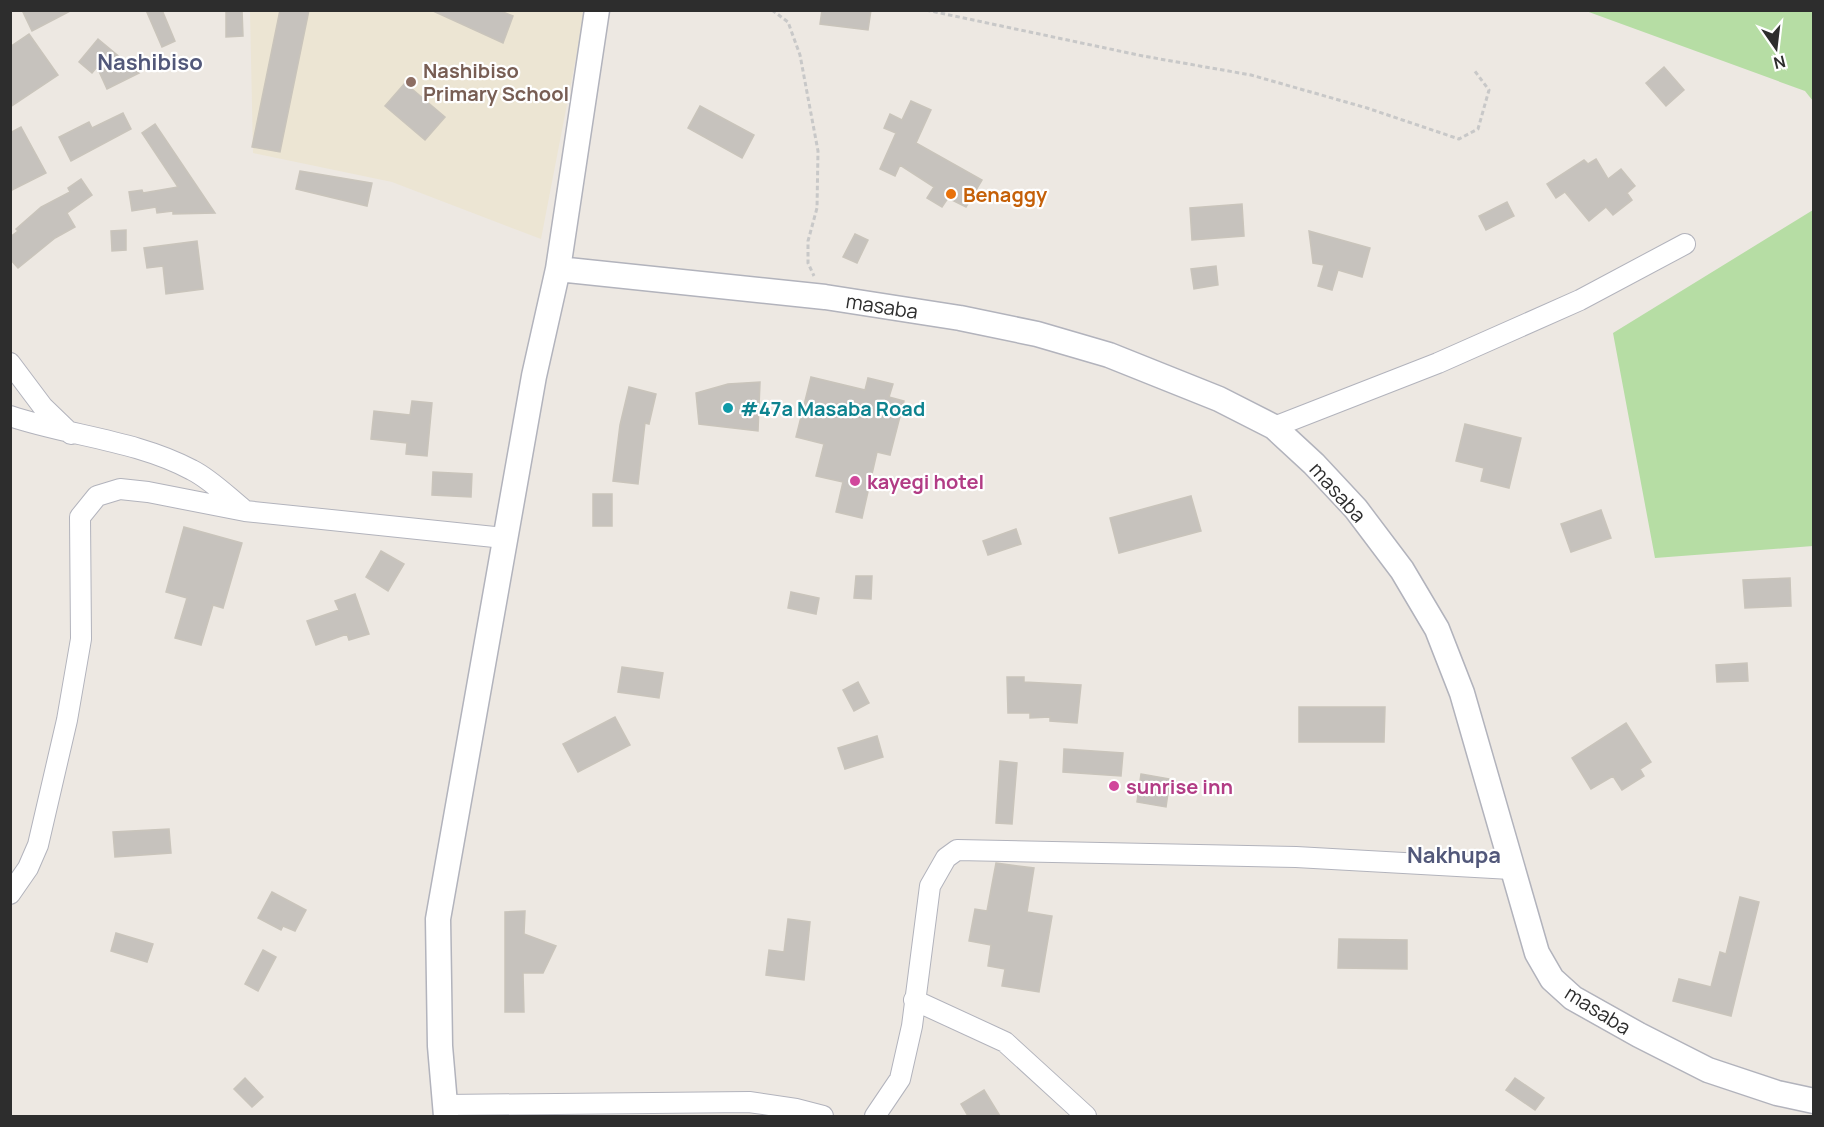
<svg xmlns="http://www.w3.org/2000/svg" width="1824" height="1127" font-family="Manrope,sans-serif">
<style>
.education{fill:#ece5d3}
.green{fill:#b6dda4}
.building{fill:#c6c2bd;stroke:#c9c4bb;stroke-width:1.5}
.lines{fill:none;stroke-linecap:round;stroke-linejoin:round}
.minor-casing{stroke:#b2b3bc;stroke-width:22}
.tertiary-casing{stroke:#b2b3bc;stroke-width:27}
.path{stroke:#c8c8c8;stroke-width:3;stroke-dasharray:4.5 3;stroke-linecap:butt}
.minor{stroke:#fff;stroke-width:20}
.tertiary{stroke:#fff;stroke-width:24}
.education-dot{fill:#8d6e63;stroke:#fff;stroke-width:2}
.food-dot{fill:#e8710a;stroke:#fff;stroke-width:2}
.culture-dot{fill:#0f9aa8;stroke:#fff;stroke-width:2}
.hotel-dot{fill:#d1479c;stroke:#fff;stroke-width:2}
.labels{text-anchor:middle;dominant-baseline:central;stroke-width:4.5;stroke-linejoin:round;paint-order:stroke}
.education-label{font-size:20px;font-weight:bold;fill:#785e54;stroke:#fff;text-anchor:start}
.food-label{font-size:20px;font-weight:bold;fill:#c56008;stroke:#fff;text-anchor:start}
.street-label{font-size:20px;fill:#2d2d2d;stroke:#fff}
.culture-label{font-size:20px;font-weight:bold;fill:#0d838f;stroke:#fff;text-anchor:start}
.hotel-label{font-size:20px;font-weight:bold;fill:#b23c85;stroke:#fff;text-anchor:start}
.quarter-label{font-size:22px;font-weight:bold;fill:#52587a;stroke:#fff}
</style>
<rect width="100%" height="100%" fill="#ede8e2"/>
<path class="education" d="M 250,11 L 585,11 L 541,239 L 392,182 L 253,153 Z"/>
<path class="green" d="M 1586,11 L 1813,11 L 1813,101 L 1805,91 Z
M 1813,210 L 1813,546 L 1655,558 L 1613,333 Z"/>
<path class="building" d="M 22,10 L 72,10 L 32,31 Z
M 146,10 L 162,10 L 175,41 L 162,47 Z
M 226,10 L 242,10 L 243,36 L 226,37 Z
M 280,10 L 309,10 L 280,152 L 252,147 Z
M 431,10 L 498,10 L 513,16 L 503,43 Z
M 822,10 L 871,10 L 868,30 L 820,24 Z
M 29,34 L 58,75 L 10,107 L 10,47 Z
M 98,39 L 139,73 L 107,89 L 97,67 L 92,73 L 79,62 Z
M 1664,67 L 1684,90 L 1666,106 L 1646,83 Z
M 405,83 L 445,117 L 425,140 L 385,106 Z
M 911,101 L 931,110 L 916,143 L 982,180 L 966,207 L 948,198 L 942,207 L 927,198 L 934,187 L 900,165 L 895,176 L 880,169 L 896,133 L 884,128 L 890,114 L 902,120 Z
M 700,106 L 754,135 L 742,158 L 688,128 Z
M 123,113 L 131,129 L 71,161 L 59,137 L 89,122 L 92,128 Z
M 155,124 L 215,213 L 173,214 L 173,211 L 157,213 L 156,207 L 132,211 L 129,192 L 142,190 L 143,193 L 178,187 L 142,133 Z
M 21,127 L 46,173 L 10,191 L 10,133 Z
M 1596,159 L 1608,179 L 1621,169 L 1635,186 L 1627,193 L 1632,200 L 1613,215 L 1606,207 L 1589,221 L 1565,192 L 1556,198 L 1547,184 L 1584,160 L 1588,164 Z
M 300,171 L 372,183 L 367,206 L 296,189 Z
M 81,179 L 92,195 L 67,213 L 75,227 L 55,238 L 18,268 L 10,259 L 10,237 L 18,231 L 16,229 L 41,207 L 70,192 L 68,188 Z
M 1507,202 L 1514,216 L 1486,230 L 1479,216 Z
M 1242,204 L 1244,236 L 1192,240 L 1190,208 Z
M 126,230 L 126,250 L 112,251 L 111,231 Z
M 1309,231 L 1370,248 L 1362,277 L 1338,270 L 1332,290 L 1318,286 L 1324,265 L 1313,263 Z
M 855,234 L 868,240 L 857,263 L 843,257 Z
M 197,241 L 203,289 L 166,294 L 163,266 L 147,268 L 144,248 Z
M 1216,266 L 1218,285 L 1194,289 L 1191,269 Z
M 811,377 L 865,390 L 868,378 L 893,384 L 889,397 L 904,401 L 890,455 L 877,452 L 862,518 L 836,512 L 843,482 L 816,476 L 824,444 L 796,437 Z
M 760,382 L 758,431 L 699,424 L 696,393 L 728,384 Z
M 629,387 L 656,394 L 649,424 L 645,423 L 638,484 L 613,481 L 620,425 Z
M 412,401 L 432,403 L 427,456 L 406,454 L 407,443 L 371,439 L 374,411 L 410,415 Z
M 1465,424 L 1521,438 L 1509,488 L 1481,481 L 1484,468 L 1456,461 Z
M 433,472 L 472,474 L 471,497 L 432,495 Z
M 593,494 L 612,494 L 612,526 L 593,526 Z
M 1191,496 L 1201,531 L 1119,553 L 1110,518 Z
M 1601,510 L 1611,538 L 1571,552 L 1561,524 Z
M 184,527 L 242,543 L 223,608 L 213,605 L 201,645 L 175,638 L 187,598 L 166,592 Z
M 1016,529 L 1021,544 L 988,555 L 983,541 Z
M 381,551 L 404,564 L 388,591 L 366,577 Z
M 856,576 L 872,576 L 871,599 L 854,598 Z
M 1790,578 L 1791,606 L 1745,608 L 1743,580 Z
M 791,592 L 819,598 L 816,614 L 788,608 Z
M 355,594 L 369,634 L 349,640 L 347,634 L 316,645 L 307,621 L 339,610 L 335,601 Z
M 1747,663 L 1748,681 L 1717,682 L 1716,665 Z
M 622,667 L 663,673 L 659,698 L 618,692 Z
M 1007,677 L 1024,677 L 1024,682 L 1081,685 L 1077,723 L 1050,721 L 1050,717 L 1030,718 L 1030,713 L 1008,713 Z
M 858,682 L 869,703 L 854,711 L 843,690 Z
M 1299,707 L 1385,707 L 1384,742 L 1299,742 Z
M 615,717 L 630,745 L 578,772 L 563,744 Z
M 1626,723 L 1651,762 L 1640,769 L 1644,776 L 1622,790 L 1613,776 L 1591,789 L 1572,758 Z
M 877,736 L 883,757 L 845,769 L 838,748 Z
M 1064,749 L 1123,753 L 1121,776 L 1063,772 Z
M 1000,761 L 1017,763 L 1012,824 L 996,823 Z
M 1141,774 L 1170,779 L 1166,807 L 1137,802 Z
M 169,829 L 171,853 L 115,857 L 113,832 Z
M 996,863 L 1034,868 L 1027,912 L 1052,916 L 1039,992 L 1002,986 L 1005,969 L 988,966 L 991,945 L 969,941 L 975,909 L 987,911 Z
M 272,892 L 306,910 L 295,931 L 283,926 L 281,930 L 258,918 Z
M 1740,897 L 1759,902 L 1731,1016 L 1673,1001 L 1679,979 L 1711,987 L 1720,952 L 1726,954 Z
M 525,911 L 524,934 L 556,946 L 543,973 L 523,973 L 524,1012 L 505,1012 L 505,912 Z
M 788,919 L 810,922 L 804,980 L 766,975 L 769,950 L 784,952 Z
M 116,933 L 153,944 L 147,962 L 111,951 Z
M 1339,939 L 1407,940 L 1407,969 L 1338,968 Z
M 263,950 L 276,957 L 258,991 L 245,984 Z
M 245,1078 L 263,1097 L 252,1107 L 234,1089 Z
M 1515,1078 L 1544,1098 L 1535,1110 L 1506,1090 Z
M 984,1090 L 1000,1116 L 968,1116 L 961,1104 Z"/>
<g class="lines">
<g class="minor-casing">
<path id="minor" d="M 10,363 L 43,407 L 71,434
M 10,416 C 69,436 136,440 192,470 C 210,479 226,495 243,509
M 1274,427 L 1438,363 L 1580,300 L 1685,244
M 10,894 L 28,868 L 38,845 L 67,720 L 81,639 L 80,517 L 97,496 L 120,489 L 148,492 L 245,511 L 504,538
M 914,1000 L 1005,1042 L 1086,1116
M 445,1105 L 749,1102 L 796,1109 L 823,1116
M 875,1116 L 900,1079 L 912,1026 L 930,886 L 946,858 L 957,850 L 1296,857 L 1511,869"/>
</g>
<g class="tertiary-casing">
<path id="tertiary" d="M 558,269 L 825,297 L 960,318 L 1037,334 L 1109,355 L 1219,399 L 1274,427 L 1314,464 L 1356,509 L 1402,570 L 1437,629 L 1462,693 L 1537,953 L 1552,979 L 1573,998 L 1639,1035 L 1708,1070 L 1777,1093 L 1814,1101
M 446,1116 L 440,1046 L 438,919 L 534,376 L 558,269 L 597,10"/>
</g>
<path class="path" d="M 772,10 L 788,22 L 800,55 L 818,151 L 817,208 L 808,241 L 808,263 L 814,276
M 926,10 L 1143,56 L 1251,75 L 1367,108 L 1459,139 L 1478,129 L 1489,90 L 1474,70"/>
<use href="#minor" class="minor"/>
<use href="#tertiary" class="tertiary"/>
</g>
<circle class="education-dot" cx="411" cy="82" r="6"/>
<circle class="food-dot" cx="951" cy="194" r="6"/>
<circle class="culture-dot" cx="728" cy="408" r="6"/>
<g class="hotel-dot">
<circle cx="855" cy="481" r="6"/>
<circle cx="1114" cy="786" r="6"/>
</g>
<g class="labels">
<g class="education-label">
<text x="423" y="70">Nashibiso<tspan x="423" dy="23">Primary School</tspan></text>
</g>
<g class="food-label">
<text x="963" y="194">Benaggy</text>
</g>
<g class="street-label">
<text transform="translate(882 306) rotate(9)">masaba</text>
<text transform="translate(1338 492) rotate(48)">masaba</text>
<text transform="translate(1598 1010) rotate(32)">masaba</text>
</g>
<g class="culture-label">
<text x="740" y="408">#47a Masaba Road</text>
</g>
<g class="hotel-label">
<text x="867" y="481">kayegi hotel</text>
<text x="1126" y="786">sunrise inn</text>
</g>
<g class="quarter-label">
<text x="150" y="62">Nashibiso</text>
<text x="1454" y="855">Nakhupa</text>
</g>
</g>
<rect width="1824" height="1127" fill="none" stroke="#2d2d2d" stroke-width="24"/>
<g transform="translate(1776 48) rotate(166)" stroke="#ffffff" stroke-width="4.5" paint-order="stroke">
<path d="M0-4.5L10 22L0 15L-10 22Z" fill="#2d2d2d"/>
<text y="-9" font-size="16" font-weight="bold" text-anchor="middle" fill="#2d2d2d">N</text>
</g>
</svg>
